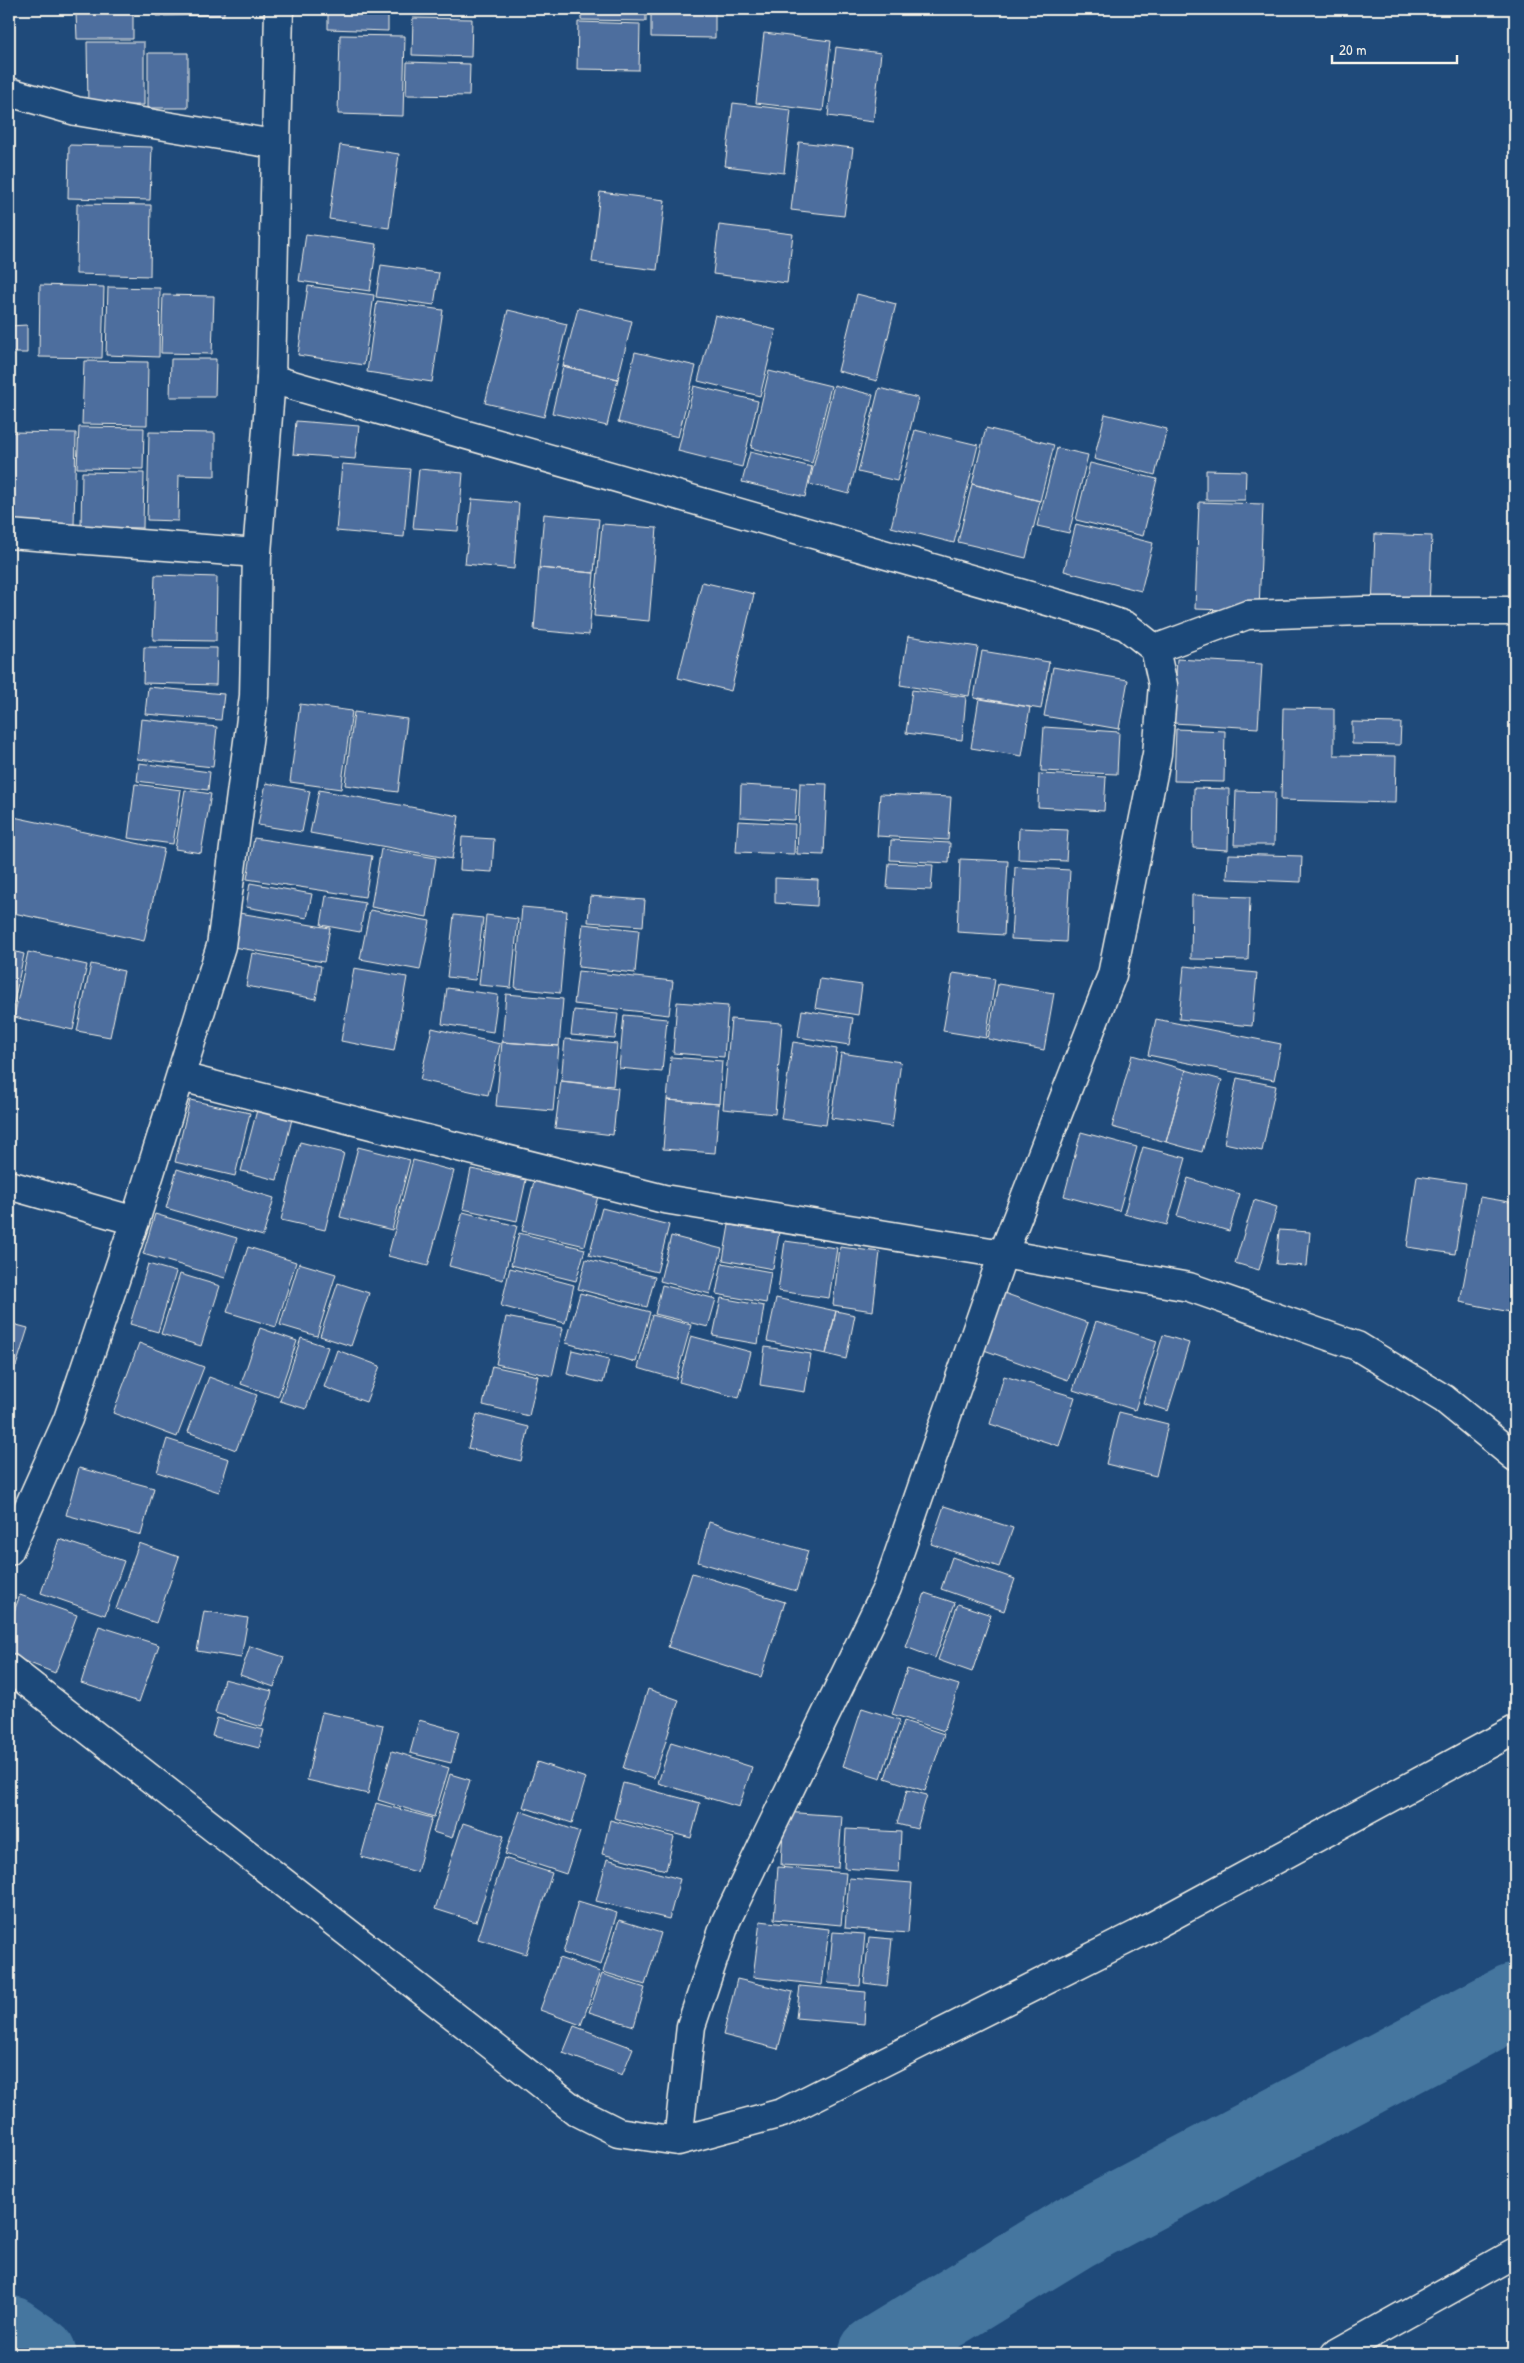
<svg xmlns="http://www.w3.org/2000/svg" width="1524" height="2363" font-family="'Patrick Hand',sans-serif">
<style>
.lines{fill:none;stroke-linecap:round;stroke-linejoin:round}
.river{stroke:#45769f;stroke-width:75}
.building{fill:#4d6e9e;stroke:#f4f1e8}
.minor-casing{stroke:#f4f1e8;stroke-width:31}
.tertiary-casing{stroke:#f4f1e8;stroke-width:31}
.minor{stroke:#1f4a7a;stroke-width:28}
.tertiary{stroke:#1f4a7a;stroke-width:28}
</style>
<rect width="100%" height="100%" fill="#1f4a7a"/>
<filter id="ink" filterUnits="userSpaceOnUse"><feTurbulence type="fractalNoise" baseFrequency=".02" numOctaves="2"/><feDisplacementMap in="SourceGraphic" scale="10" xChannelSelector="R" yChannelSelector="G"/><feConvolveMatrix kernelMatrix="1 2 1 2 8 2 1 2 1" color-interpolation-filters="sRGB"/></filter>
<g filter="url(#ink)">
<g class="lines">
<path class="river" d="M 9,2333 L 39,2354
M 876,2354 L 1075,2232 L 1515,2000"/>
</g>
<path class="building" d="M 156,9 L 224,9 L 224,15 L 156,16 Z
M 328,9 L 388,9 L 388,31 L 328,29 Z
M 391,9 L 454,9 L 454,11 Z
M 581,9 L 646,9 L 646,21 L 581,20 Z
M 651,9 L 715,9 L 715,38 L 651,37 Z
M 76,13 L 133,13 L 133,39 L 77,39 Z
M 413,18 L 472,19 L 471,57 L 412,55 Z
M 578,22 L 640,24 L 639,70 L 577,69 Z
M 764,33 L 831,41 L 823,111 L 756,103 Z
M 340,35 L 405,36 L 403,116 L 338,114 Z
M 87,42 L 144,42 L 144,105 L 88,106 Z
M 836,47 L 881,53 L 873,122 L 828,116 Z
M 148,53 L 188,53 L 188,108 L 148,108 Z
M 407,62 L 470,64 L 469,96 L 406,95 Z
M 733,103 L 791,110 L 784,173 L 725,166 Z
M 799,142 L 853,148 L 844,216 L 791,210 Z
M 69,145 L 152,147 L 150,200 L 68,198 Z
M 340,145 L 399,154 L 389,228 L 329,219 Z
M 600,192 L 665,200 L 657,270 L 592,262 Z
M 77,204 L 151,205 L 150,276 L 76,274 Z
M 719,225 L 793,234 L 787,283 L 713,274 Z
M 306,234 L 377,244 L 370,291 L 299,281 Z
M 381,265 L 439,273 L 434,305 L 376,297 Z
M 40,285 L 104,287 L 102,358 L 39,357 Z
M 308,286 L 374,295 L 364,365 L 298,355 Z
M 108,287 L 160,288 L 159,357 L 106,355 Z
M 857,294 L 896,304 L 877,381 L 838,371 Z
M 163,295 L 214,296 L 212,354 L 161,353 Z
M 377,301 L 443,310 L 432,382 L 367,372 Z
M 578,308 L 632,321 L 618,379 L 563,366 Z
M 508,310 L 567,324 L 544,417 L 485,403 Z
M 715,315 L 776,330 L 760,396 L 698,381 Z
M 27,325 L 27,353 L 9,353 L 9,326 Z
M 635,352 L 696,366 L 678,437 L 618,422 Z
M 171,359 L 216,359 L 215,397 L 170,397 Z
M 84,361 L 148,362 L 147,425 L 82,424 Z
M 563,366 L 618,379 L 607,426 L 552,413 Z
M 769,371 L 831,386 L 812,463 L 751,448 Z
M 834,385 L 873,395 L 849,494 L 809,484 Z
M 694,386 L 758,401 L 742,467 L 678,451 Z
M 879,388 L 918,398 L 897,481 L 858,472 Z
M 1105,414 L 1167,429 L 1155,475 L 1094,459 Z
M 296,421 L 359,426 L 355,459 L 293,454 Z
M 79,427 L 144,428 L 143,469 L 77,468 Z
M 986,428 L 1054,445 L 1040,501 L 972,484 Z
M 915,430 L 978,445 L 954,543 L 891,527 Z
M 9,432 L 76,433 L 74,526 L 9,525 Z
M 149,432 L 215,433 L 215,476 L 179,475 L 178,521 L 147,520 Z
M 1057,448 L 1088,455 L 1069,533 L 1037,526 Z
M 750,452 L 812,467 L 805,497 L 742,482 Z
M 1090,463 L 1157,479 L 1143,536 L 1076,520 Z
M 342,464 L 410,469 L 404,537 L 336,531 Z
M 419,469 L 463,473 L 458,531 L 413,528 Z
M 1206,470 L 1246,471 L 1245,500 L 1206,500 Z
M 82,472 L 144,473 L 143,528 L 81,527 Z
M 972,484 L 1040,501 L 1026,558 L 958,542 Z
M 472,499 L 519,503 L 514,569 L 465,564 Z
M 1199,502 L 1263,504 L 1259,611 L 1195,609 Z
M 544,514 L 599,519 L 594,573 L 539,568 Z
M 602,524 L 657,528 L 649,621 L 594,616 Z
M 1076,524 L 1153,543 L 1141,591 L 1064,571 Z
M 1375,534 L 1432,536 L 1429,609 L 1372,607 Z
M 539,568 L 594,573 L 589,635 L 534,630 Z
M 155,575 L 217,577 L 216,641 L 153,640 Z
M 702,582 L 754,594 L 731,691 L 678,678 Z
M 908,636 L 978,647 L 969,696 L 900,685 Z
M 144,647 L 217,648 L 216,685 L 143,683 Z
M 982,651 L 1049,662 L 1041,709 L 974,698 Z
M 1177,659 L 1262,664 L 1258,728 L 1173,723 Z
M 1053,667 L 1128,680 L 1119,729 L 1044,716 Z
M 148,687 L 224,694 L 221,720 L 145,714 Z
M 912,690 L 966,697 L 962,740 L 906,733 Z
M 979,698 L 1030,707 L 1022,756 L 971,748 Z
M 300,704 L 352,711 L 341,789 L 290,782 Z
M 1283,708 L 1334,709 L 1334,755 L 1396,756 L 1395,803 L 1281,800 Z
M 354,712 L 407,719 L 398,792 L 345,785 Z
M 141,719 L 217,727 L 213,767 L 137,759 Z
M 1352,722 L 1401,723 L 1400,745 L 1352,744 Z
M 1044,727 L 1119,732 L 1117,774 L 1041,771 Z
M 1176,729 L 1225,731 L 1224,782 L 1174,781 Z
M 139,763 L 210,772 L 208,790 L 137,781 Z
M 1039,774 L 1106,777 L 1104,811 L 1038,807 Z
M 266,783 L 310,791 L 302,832 L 258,825 Z
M 800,783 L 827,784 L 824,855 L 797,854 Z
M 135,784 L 181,790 L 173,844 L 128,838 Z
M 741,785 L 797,788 L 795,820 L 740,817 Z
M 1194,788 L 1229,789 L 1228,850 L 1193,848 Z
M 185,790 L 211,794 L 201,853 L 175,849 Z
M 319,790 L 459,816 L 452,859 L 310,833 Z
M 1236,791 L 1275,792 L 1274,845 L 1234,845 Z
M 880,794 L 951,797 L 948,840 L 877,836 Z
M 9,816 L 164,849 L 144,941 L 9,912 Z
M 738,821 L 795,824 L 794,854 L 736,852 Z
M 1019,828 L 1068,830 L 1066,861 L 1018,859 Z
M 462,837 L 494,839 L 492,872 L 460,870 Z
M 254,838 L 372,856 L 365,897 L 247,879 Z
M 891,840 L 950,843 L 949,863 L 890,860 Z
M 381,849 L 436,858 L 427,917 L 371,907 Z
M 1228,854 L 1302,856 L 1301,882 L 1227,879 Z
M 960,859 L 1008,861 L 1004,935 L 957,932 Z
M 889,863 L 933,865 L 931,890 L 887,888 Z
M 1015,867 L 1070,870 L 1066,942 L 1011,939 Z
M 775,878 L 818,880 L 817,906 L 775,903 Z
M 250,883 L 312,894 L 307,918 L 246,907 Z
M 1192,895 L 1250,897 L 1248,960 L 1191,959 Z
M 326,896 L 365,903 L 360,932 L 321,925 Z
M 590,896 L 645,900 L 643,926 L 588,922 Z
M 522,907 L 567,911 L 560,993 L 515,988 Z
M 370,910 L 430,921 L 420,970 L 360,959 Z
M 239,913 L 330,928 L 324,962 L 233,947 Z
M 454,915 L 483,918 L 475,980 L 447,977 Z
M 486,915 L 518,919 L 511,988 L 479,985 Z
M 583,924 L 639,930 L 635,973 L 578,967 Z
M 9,950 L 24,954 L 12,1011 L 9,1011 Z
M 28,952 L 87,965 L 73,1030 L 14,1017 Z
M 252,953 L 321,966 L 316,999 L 246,986 Z
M 91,964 L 124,971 L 110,1037 L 77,1031 Z
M 1184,966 L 1257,973 L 1252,1026 L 1179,1019 Z
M 354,968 L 407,977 L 394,1051 L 341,1041 Z
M 578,971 L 673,981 L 669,1015 L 574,1004 Z
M 953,973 L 995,979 L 986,1038 L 943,1031 Z
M 820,979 L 862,985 L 858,1015 L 815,1008 Z
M 998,984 L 1054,993 L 1044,1050 L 988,1039 Z
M 447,988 L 498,995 L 493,1032 L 442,1024 Z
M 506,994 L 563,999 L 559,1046 L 502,1042 Z
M 677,1002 L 728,1006 L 724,1057 L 673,1053 Z
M 574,1010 L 618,1014 L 615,1039 L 571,1035 Z
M 802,1010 L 853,1018 L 849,1045 L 798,1037 Z
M 624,1015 L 667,1019 L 662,1072 L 619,1068 Z
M 731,1019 L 782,1023 L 775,1114 L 723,1109 Z
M 1156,1019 L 1281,1044 L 1274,1080 L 1148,1055 Z
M 432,1028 L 500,1044 L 488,1095 L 420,1080 Z
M 565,1039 L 617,1044 L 613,1086 L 561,1081 Z
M 502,1042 L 559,1046 L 553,1111 L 496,1106 Z
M 793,1042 L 837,1049 L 826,1125 L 781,1119 Z
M 841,1053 L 901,1062 L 892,1127 L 831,1118 Z
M 1132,1055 L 1186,1070 L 1166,1142 L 1112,1127 Z
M 671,1057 L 722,1061 L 719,1104 L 667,1100 Z
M 1186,1070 L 1222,1080 L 1202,1152 L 1166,1142 Z
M 1237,1078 L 1276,1086 L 1262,1151 L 1224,1143 Z
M 561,1081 L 618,1088 L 613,1135 L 555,1128 Z
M 190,1100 L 250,1113 L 235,1176 L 175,1162 Z
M 667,1100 L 719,1104 L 715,1153 L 663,1149 Z
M 257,1110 L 292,1119 L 277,1180 L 241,1171 Z
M 1081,1132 L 1137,1147 L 1119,1211 L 1064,1196 Z
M 300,1142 L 344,1153 L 325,1230 L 281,1220 Z
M 358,1147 L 410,1160 L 392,1230 L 340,1217 Z
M 1143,1147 L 1186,1158 L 1167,1225 L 1124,1214 Z
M 413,1160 L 454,1171 L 428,1266 L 388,1256 Z
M 177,1169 L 274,1198 L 263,1236 L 166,1208 Z
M 471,1169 L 526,1180 L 517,1221 L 463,1209 Z
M 1417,1176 L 1466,1183 L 1455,1254 L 1407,1247 Z
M 1188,1178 L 1240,1194 L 1229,1231 L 1177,1216 Z
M 534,1181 L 598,1196 L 585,1246 L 522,1231 Z
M 1480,1197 L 1515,1203 L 1515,1313 L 1460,1302 Z
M 1254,1200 L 1277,1207 L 1259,1270 L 1235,1263 Z
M 602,1208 L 669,1225 L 657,1272 L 589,1255 Z
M 463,1212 L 517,1226 L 503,1280 L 449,1266 Z
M 155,1214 L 237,1238 L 225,1278 L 143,1254 Z
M 729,1225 L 779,1233 L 773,1269 L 723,1260 Z
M 1279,1230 L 1310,1232 L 1307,1266 L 1276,1264 Z
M 519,1233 L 585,1249 L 576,1281 L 511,1265 Z
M 671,1236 L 722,1249 L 710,1294 L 660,1281 Z
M 785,1241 L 837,1248 L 829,1298 L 778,1291 Z
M 248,1247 L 296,1262 L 276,1327 L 227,1312 Z
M 840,1247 L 880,1252 L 873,1311 L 833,1305 Z
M 586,1259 L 655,1277 L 647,1307 L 578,1289 Z
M 299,1263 L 336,1274 L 317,1336 L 280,1325 Z
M 722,1263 L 771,1272 L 766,1303 L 716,1294 Z
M 148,1264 L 176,1272 L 158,1332 L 130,1324 Z
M 510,1268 L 574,1285 L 565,1323 L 501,1306 Z
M 180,1274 L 220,1286 L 201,1346 L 161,1334 Z
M 338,1283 L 369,1293 L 351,1346 L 320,1336 Z
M 662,1285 L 716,1299 L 708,1327 L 655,1314 Z
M 580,1293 L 650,1312 L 636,1362 L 566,1343 Z
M 1004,1293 L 1088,1323 L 1068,1380 L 984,1350 Z
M 721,1298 L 764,1306 L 758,1344 L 713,1336 Z
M 776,1298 L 836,1311 L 826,1354 L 767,1341 Z
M 836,1311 L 855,1315 L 846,1359 L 826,1354 Z
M 652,1315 L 691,1325 L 676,1379 L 638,1368 Z
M 506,1317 L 563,1328 L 552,1376 L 496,1364 Z
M 1096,1321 L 1157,1341 L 1135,1410 L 1073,1390 Z
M 9,1323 L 28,1328 L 16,1366 L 9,1364 Z
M 260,1328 L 297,1341 L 278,1397 L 241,1384 Z
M 1163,1335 L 1189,1343 L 1168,1411 L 1143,1403 Z
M 691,1336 L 751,1352 L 739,1398 L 679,1382 Z
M 301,1338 L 328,1347 L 306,1409 L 280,1401 Z
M 139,1343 L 204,1367 L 177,1437 L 113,1413 Z
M 765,1347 L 811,1354 L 805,1392 L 760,1385 Z
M 337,1350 L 380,1366 L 366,1402 L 324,1387 Z
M 572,1350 L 609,1359 L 603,1383 L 567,1374 Z
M 492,1366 L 538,1376 L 529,1416 L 483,1405 Z
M 1004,1376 L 1075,1397 L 1059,1446 L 990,1424 Z
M 209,1377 L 257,1395 L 236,1450 L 188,1432 Z
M 1119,1412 L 1168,1424 L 1156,1476 L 1106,1464 Z
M 477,1414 L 529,1427 L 521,1461 L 468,1448 Z
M 167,1439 L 229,1459 L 219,1492 L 157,1472 Z
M 79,1468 L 154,1488 L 141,1535 L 66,1515 Z
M 944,1506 L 1013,1528 L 999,1567 L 931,1544 Z
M 709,1522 L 808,1551 L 796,1591 L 698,1562 Z
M 59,1539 L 124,1561 L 105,1615 L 41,1593 Z
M 139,1543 L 179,1557 L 156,1623 L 116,1609 Z
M 952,1557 L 1015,1579 L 1004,1611 L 941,1589 Z
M 692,1573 L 785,1602 L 761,1677 L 668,1647 Z
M 925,1593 L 955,1603 L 935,1658 L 906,1647 Z
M 20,1595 L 77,1615 L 55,1673 L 9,1655 L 9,1625 Z
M 958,1604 L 991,1615 L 972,1672 L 938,1660 Z
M 204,1611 L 248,1618 L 241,1658 L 197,1651 Z
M 99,1626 L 159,1645 L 139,1702 L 81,1683 Z
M 250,1646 L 284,1657 L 274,1687 L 240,1675 Z
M 907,1669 L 959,1685 L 944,1731 L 892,1714 Z
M 224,1679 L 272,1691 L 262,1727 L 215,1713 Z
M 648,1689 L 679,1700 L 654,1778 L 623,1768 Z
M 862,1708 L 900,1720 L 881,1778 L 843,1766 Z
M 322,1712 L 383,1725 L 368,1794 L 307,1780 Z
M 217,1718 L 264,1730 L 259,1748 L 212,1736 Z
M 419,1720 L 459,1731 L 451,1763 L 410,1753 Z
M 904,1721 L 944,1734 L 925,1791 L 885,1778 Z
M 671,1742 L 752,1767 L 739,1807 L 658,1783 Z
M 392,1751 L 449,1768 L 434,1817 L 378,1800 Z
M 537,1762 L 586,1778 L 572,1823 L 523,1807 Z
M 450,1774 L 470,1780 L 452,1838 L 433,1832 Z
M 623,1783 L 700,1803 L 691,1838 L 614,1818 Z
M 907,1790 L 927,1795 L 917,1829 L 897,1824 Z
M 376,1803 L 432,1818 L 417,1872 L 361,1857 Z
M 520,1811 L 580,1832 L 566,1874 L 505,1854 Z
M 784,1812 L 842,1816 L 838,1868 L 781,1865 Z
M 610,1820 L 674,1837 L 666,1870 L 602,1854 Z
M 463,1823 L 504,1836 L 476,1922 L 435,1909 Z
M 846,1829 L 901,1832 L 899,1872 L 844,1868 Z
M 504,1858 L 552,1873 L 526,1954 L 478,1939 Z
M 607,1859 L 680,1879 L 669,1919 L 596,1901 Z
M 778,1867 L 846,1873 L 841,1925 L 774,1919 Z
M 849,1878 L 912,1883 L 908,1933 L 845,1928 Z
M 578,1901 L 617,1913 L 601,1965 L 563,1953 Z
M 619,1920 L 661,1933 L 645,1985 L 603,1972 Z
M 760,1921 L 829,1929 L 822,1985 L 753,1977 Z
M 833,1932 L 865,1934 L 860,1986 L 828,1983 Z
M 869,1937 L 892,1939 L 887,1986 L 864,1983 Z
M 559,1958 L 600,1972 L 581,2025 L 540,2010 Z
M 602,1974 L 645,1988 L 634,2026 L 589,2012 Z
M 737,1979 L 793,1992 L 778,2049 L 723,2035 Z
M 800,1986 L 866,1992 L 864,2024 L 796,2018 Z
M 574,2026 L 633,2048 L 622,2075 L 563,2053 Z"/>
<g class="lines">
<g class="minor-casing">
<path id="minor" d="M 9,92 L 76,111 L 274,144
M 271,379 L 1079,610 L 1126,626 L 1155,649 L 1163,685 L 1157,754 L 1112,975 L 1003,1254 L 887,1588 L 726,1921 L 691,2026 L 678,2141
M 9,534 L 257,553
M 1155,649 L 1247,615 L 1361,611 L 1515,611
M 9,1185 L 135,1221
M 9,1668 L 576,2111 L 618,2132 L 678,2141 L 782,2113 L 1138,1934 L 1515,1730
M 1335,2354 L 1515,2253"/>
</g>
<g class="tertiary-casing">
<path id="tertiary" d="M 181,1077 L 664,1199 L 1003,1254 L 1189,1287 L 1357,1346 L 1444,1399 L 1515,1457
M 9,1551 L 68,1419 L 135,1221 L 221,946 L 254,696 L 257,553 L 271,379 L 279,9"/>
</g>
<use href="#minor" class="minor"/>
<use href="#tertiary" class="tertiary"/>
</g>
</g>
<rect width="1524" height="2363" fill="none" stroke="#1f4a7a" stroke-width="30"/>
<rect x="15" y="15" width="1494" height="2333" fill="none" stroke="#f4f1e8" stroke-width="2" filter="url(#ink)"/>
<path d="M1332 55v8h125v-8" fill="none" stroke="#f4f1e8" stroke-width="2.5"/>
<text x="1339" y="55" font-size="15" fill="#f4f1e8" stroke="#1f4a7a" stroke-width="4" paint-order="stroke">20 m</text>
</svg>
